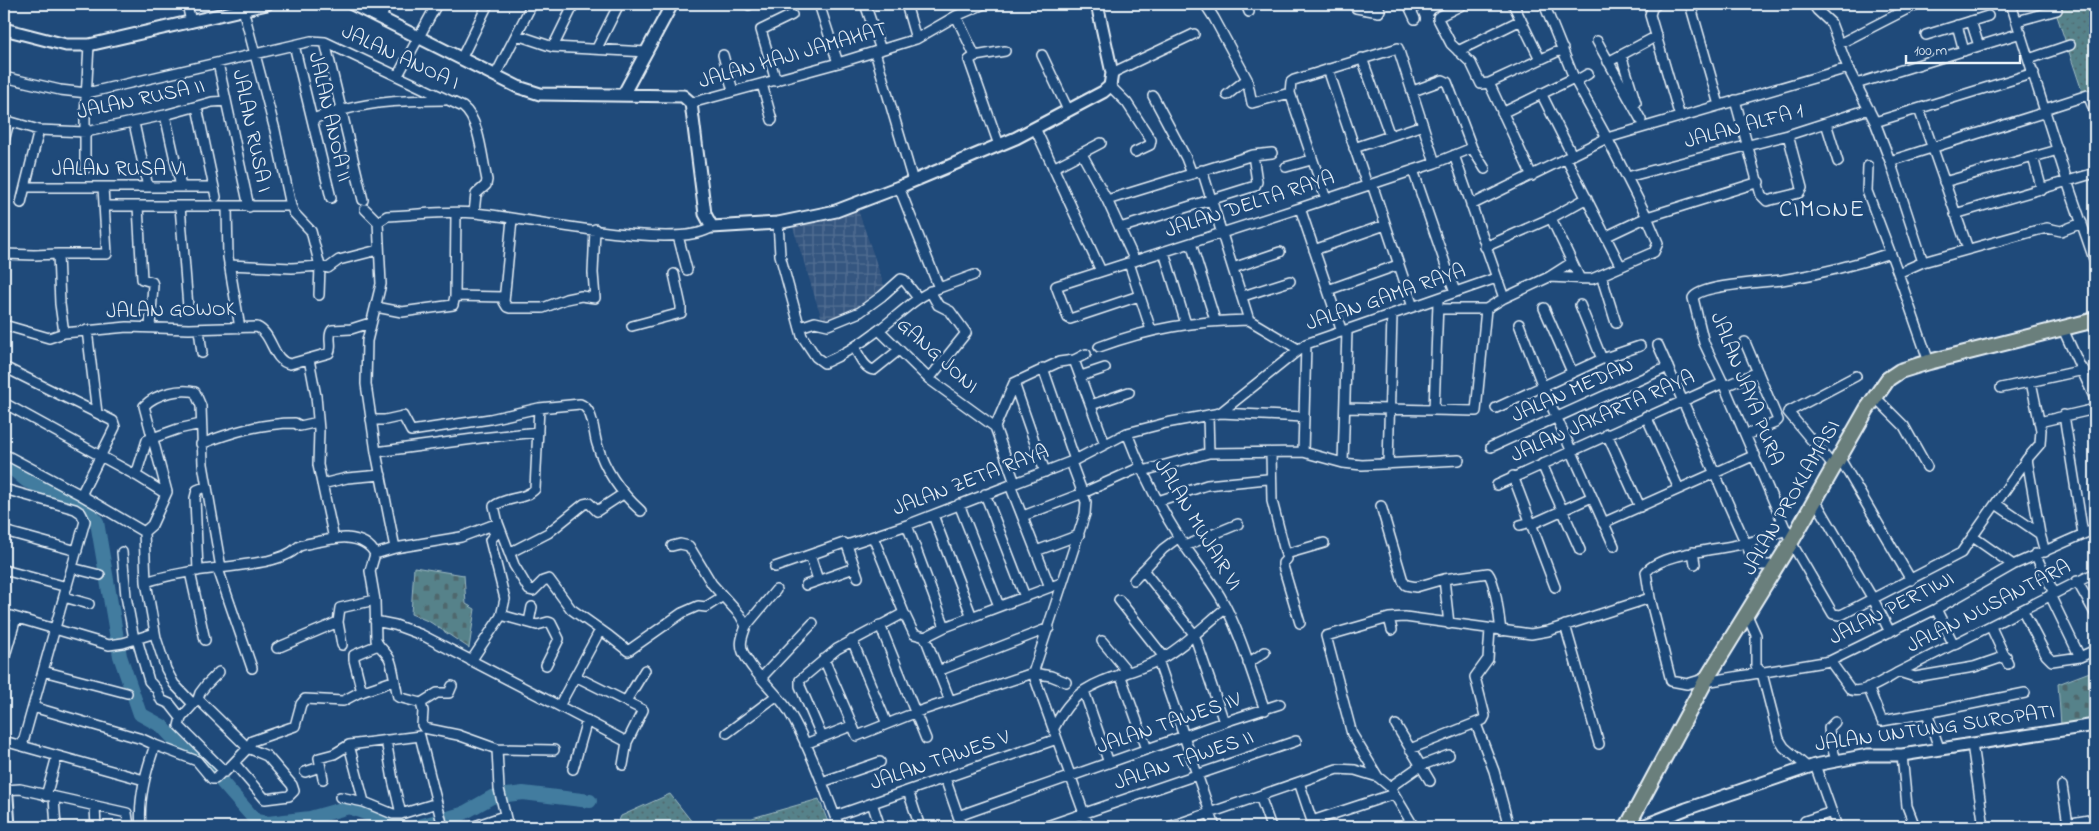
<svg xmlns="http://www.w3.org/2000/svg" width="2099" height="831" font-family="'Indie Flower',sans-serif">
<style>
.industrial{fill:url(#industrial-grid)}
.grass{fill:url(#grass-dots);stroke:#9fbac1}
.cemetery{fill:url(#cemetery-stones);stroke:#9fbac1}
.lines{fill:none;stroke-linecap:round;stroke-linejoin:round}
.river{stroke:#437c9f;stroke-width:14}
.minor-casing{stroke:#e8f1f8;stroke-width:12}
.tertiary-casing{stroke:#e8f1f8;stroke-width:15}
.primary-casing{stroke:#e8f1f8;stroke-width:18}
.minor{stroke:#1f4a7a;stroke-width:9}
.tertiary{stroke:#1f4a7a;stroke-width:11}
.primary{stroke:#6a7f7c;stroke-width:14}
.labels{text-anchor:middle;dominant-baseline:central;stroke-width:5;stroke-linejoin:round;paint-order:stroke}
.street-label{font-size:21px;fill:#e8f1f8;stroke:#1f4a7a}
.quarter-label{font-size:24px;letter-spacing:1px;fill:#e8f1f8;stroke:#1f4a7a}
</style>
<defs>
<pattern id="industrial-grid" width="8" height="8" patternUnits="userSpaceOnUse" patternTransform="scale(1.25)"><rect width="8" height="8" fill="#365680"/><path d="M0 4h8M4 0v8" fill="none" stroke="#536f93"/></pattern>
<pattern id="grass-dots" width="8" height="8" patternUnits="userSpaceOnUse" patternTransform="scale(1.25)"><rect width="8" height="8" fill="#56828a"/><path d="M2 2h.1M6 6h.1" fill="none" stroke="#4f686d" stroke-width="1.8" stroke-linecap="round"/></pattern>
<pattern id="cemetery-stones" width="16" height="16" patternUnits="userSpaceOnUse" patternTransform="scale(1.25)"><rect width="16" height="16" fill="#56828a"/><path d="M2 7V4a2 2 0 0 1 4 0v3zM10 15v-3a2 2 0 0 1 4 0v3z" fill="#4f686d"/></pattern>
</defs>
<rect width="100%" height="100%" fill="#1f4a7a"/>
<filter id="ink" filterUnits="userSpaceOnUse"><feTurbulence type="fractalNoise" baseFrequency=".02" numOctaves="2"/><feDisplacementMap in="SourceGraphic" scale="10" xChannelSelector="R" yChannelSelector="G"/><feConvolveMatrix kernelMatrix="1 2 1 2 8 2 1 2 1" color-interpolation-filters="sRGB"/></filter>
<g filter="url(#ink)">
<path class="industrial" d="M 857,207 L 885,288 L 853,315 L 824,326 L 792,224 Z"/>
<path class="grass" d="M 2053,4 L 2095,4 L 2095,100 L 2086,103 Z
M 670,794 L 696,827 L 616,827 L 621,816 Z
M 819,799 L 830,827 L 704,827 L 717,818 L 752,818 Z"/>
<path class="cemetery" d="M 414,567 L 464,575 L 466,604 L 475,609 L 469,648 L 430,622 L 411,614 Z
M 2095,670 L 2095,719 L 2061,725 L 2058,684 Z"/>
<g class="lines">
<path class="river" d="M 4,462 L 27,481 L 79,503 L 88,510 L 97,522 L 120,656 L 140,714 L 162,726 L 183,749 L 200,757 L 256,821 L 268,823 L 310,818 L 349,807 L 402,827
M 416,827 L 462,814 L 492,797 L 523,793 L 590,801"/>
<g class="minor-casing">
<path id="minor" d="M 187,4 L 191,22
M 819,4 L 838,63
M 865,4 L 881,50
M 906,4 L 916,39
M 1205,4 L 1214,18 L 1247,79 L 1252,103 L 1290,93
M 1246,4 L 1249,12
M 1408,4 L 1415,19
M 1464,4 L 1438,17 L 1438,19 L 1451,44 L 1471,63 L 1481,84 L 1489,83 L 1563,49
M 1513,4 L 1540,59
M 1544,4 L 1574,78 L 1607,138 L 1647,217 L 1658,243 L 1654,252 L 1592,279 L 1549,277
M 1657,4 L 1652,8 L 1650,15 L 1680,117
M 1690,4 L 1719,105
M 1813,4 L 1817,10 L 1831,23 L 1848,68
M 2011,4 L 2069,187 L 2095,262
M 749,5 L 751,4
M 1356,8 L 1379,12 L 1380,10 L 1376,4
M 243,9 L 275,130 L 291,206 L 294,213 L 311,231 L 320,266 L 319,295
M 956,16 L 975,56
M 381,17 L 387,4
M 1971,21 L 1979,46
M 2017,21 L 2057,10
M 1957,25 L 1964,51
M 517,35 L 553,47 L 647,52
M 1926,35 L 1988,16
M 1597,41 L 1641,120
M 325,42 L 363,200
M 1839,44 L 1917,4
M 294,45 L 331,198
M 553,47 L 574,4
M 597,48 L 619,4
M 1458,51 L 1521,20
M 875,52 L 913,181
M 723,55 L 733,91
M 1042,55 L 1068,110
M 1621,55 L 1636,103
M 1362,58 L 1390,136
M 461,59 L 488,4
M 2029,59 L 2070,45
M 1608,62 L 1657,36
M 218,63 L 249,207
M 1328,69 L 1367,185
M 1112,73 L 1194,34
M 398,75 L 437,4
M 495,76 L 532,4
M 4,77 L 60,90 L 87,93 L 311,41 L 325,42 L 463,107 C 480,120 482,159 487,180 L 486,185 L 476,194 L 474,213
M 776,81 L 761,30 L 792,15
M 1576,81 L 1588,74
M 1489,83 L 1532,176
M 762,84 L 772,120
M 1856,84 L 2021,33
M 1110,86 L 1127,103 L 1151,140 L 1150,145 L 1135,152
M 1413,91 L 1443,80 L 1447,82 L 1472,148 L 1485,169
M 1541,93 L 1572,155
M 1227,95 L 1247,79
M 1153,96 L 1186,158 L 1192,174
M 1735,100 L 1761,195 L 1767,201 L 1799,193 L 1802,188 L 1788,135
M 691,103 L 838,63 L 916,39 L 956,16 L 984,4
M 197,107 L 216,197
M 1919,109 L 1968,249
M 2045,109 L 2088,95 L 2095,112
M 1502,113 L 1574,78
M 165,115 L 181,187
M 312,119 C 322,116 332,112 343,110 C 376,101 410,100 445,100
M 4,120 L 39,130 L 86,132 L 165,115 L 212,102 L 226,101
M 1875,122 L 2034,73
M 134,123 L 148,187
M 1826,123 L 1838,162
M 1035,128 L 1101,271
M 4,141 L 9,122
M 999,145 L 969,60 L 975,56 L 1005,51
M 1354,148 L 1423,125
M 1082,154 L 1107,200 L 1135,261
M 1454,155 L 1504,298
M 2033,157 L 2042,190
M 1566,158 L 1620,265
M 1890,161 L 2046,112
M 1868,166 L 1867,191 L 1898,273 L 1929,362
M 1286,167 L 1311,160
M 1053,168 L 1101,143
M 85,169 L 85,116 L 89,45
M 1202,170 L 1249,320 L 1298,349
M 1413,170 L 1455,292
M 1627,177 L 1788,135 L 1869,109
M 1944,182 L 2058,150
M 1372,184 L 1413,307
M 25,187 L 214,187
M 1326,199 L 1290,93 L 1291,82 L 1294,80 L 1398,48 L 1435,163
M 1107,200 L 1253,155 L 1272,153
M 21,203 L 39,130
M 1471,205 L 1607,138 L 1848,68 L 1875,122 L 1890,161 L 1923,262
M 104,206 L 291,206
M 138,206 L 142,279 L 152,282 L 153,285 L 150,327
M 180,206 L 188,307
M 227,207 L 228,257 L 240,328
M 1300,208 L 1342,332
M 365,209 L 378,222
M 1955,214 L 2095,173
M 1551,218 L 1580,279
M 512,219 L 504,302 L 507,307 L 510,308 L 543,308 L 566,299 L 581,296 L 595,298 L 593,273 L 595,229
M 778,223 L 780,255 L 802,336 L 816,357 L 824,363 C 843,355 863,342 880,329 C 899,315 916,296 939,288 L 899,187
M 1120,228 L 1255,186 L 1257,182 L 1253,155
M 678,236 L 687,270
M 1607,236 L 1647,217 L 1759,182
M 1191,243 L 1215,320
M 1485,247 L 1551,218 L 1587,198
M 1314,250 L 1385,225
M 1164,252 L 1186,324
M 1890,253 C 1855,265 1819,274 1782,280 C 1766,282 1699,285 1693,298 L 1704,343 L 1723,383 L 1791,542 L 1833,614 L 1841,615 L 1961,553 L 2027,459 L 2040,444 L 2041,430 L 2031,382
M 4,254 L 34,255 L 58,254 L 60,304 L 64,333 L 127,327 L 189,329 L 257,327 C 273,334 272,361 290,364 L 329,353 C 333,346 327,337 332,330 L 351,329 L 370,323
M 58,254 L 107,254 L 103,187
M 1129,263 L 1151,330
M 229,265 L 292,268 L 320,266 L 328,268 L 339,260 L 378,250
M 1233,268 L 1280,252
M 1898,273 L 1923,262 L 2038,230 L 2047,228 L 2061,231 L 2082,223
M 1601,275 L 1616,323
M 939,288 L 974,275
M 1328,290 L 1398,265
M 455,296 L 504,297
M 1139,296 L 1070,319 L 1068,318 L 1056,286 L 1300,208 L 1435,163 L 1472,148
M 1243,296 L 1290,281
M 1580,305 L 1602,359
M 376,307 L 402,312 L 453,305 L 455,296 L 456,213
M 1544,308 L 1572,372
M 1439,309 L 1486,309 L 1504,298 L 1549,277 L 1571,263
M 1519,324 L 1543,387 L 1614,546
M 4,325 L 49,338 L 64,333
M 632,326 L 681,313 L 681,306 L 674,274
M 800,327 L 815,322 L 828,325 L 860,312 L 882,296 L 901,279 L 904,280 L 918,298
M 2062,327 L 2095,399
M 199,329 L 202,353
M 87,330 L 97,413
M 879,330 L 929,379 L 995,427
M 1745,342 L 1778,420 L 1775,423 L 1746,435
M 1658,345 L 1754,562 L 1760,565 L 1776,565
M 854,347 C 859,355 864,369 874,370 L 899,350
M 1099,347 C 1150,328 1195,321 1249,320
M 309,359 L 316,396 L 319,430 L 318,465 L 334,539
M 1074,360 L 1105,444
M 4,367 L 113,421 L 115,427 L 81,495
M 1043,368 L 1075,460
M 1081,376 L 1105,368
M 929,379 L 966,333 L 950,311 L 938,305 L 930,291
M 1014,383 L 1045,472
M 1725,386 L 1758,372
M 2001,388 L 2084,370
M 1874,396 L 1904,426 L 1927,467
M 4,403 L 137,476 L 166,494
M 1091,405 L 1129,392
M 1346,408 L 1476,411 L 1486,309
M 1496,408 L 1602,359 L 1640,346
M 1434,410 L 1438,303
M 1220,413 L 1304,417
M 2064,415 L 2083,534
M 1646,416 L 1679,489
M 371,420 L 385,420 L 403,416 L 411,431 L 490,419 L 539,408 L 580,404 C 594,409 593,432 597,444 C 605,471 621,493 641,511
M 2039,422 L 2095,409
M 1127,433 C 1141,470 1159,506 1180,539 C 1193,559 1208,576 1220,596 C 1240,631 1251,672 1265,710
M 1607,434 L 1640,507
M 201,444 C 232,432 262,423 295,423 L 300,426 L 318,422
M 1491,447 L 1668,367
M 376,452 L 481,438 L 538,432
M 1303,452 L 1306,344
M 1209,453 L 1303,452 L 1343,463 L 1362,465 L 1459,460
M 1271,453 L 1272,501 L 1287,559 L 1283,563 L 1283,566 L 1300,623
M 4,454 L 81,495 L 144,532 L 152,525 L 167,492 L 144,406 C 155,394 180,388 195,392 L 201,406 L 203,464 L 221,568
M 1839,457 L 1911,580
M 2027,459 L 2040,534 L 2045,552
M 1071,462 L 1086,502 L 1085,514 L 1033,673 L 1089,827
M 1343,463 L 1347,330
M 1388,464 L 1392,315
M 1542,464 L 1580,550
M 1834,467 L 1788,412 L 1856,376
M 1143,471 L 1209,453 L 1208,415
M 136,475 L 147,440 L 178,429 L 201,424
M 1513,476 L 1555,587
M 1015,483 L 995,427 L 1014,383 L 1059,362 L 1074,360 L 1086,354
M 322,484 L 347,478 L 381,475
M 1010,485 L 1050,587
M 1497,485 L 1723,383
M 4,489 L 75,509 L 81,513 L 85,521 L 22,746
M 985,494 L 1025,597
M 1815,500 L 1873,599 L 1890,632
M 1158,501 L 1207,485 L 1267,479
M 959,504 L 999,606
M 1996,504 L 2040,534
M 1381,506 L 1403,581 L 1406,585 L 1416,587 L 1444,579 L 1488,573 C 1496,583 1499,617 1501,631
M 933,515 L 972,617
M 1023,516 L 1083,493 L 1141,467
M 498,523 L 494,506 C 506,497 525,500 535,489 L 539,408
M 1603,523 L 1755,455
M 1532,524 L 1592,497
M 907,525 L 945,627
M 1520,525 L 1531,522
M 4,531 L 77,551
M 144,532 L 146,582 L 156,638 L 166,669 L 174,684 L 193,704
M 873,537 L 904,613 L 914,634 L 925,637 L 950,701
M 1973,537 L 2013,565
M 847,545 L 907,525 L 1075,460 L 1127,433 L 1166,423 L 1220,413 L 1306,344 L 1496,278
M 672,546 L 680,544 L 689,546 L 712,584 L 740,615 L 746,626 C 743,635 739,643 743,652 C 753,674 775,690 788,710 C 810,747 824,788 839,827
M 1185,546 L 1238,524
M 395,548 L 461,537 L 498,523 L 514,565 L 529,590 L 533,591 L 543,581 L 549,579 L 571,609 L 609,636 L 628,651 L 682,613 L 698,606 L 706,607 L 723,596
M 1036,551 L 1079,535
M 122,552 L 126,596 L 134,639
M 1693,552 L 1695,564
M 509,553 L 548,533 L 584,504 L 589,503 L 597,511 L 623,494
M 1286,554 L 1324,543
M 2035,554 L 2054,593
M 810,555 L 818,580
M 775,567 L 844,543 L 847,545 L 858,577
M 72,568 L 100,575
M 218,569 L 252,668
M 4,570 L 67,587
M 1143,570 L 1194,634 L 1224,722
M 198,571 L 195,498 L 197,490 L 207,486
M 190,572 L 205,640
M 1444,579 L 1449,624
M 1134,580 L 1163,549 L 1179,537
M 2077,581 L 2095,613
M 146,582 C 185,569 227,569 267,561 C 279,558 290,555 298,547 C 302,544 340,537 347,538 C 359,539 370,544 375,554
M 806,585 L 854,568
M 2050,595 L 2080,657
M 64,597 L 89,604
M 1119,600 L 1164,657
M 1936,609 L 1954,645
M 2023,611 L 2046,655 L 2052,661 L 2080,657 L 2095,650
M 4,614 L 109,645 L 123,643 L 155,633
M 501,615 L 537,625 L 548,622 L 551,623 L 559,639 L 546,665
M 1747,615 L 1756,635 L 1756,666 L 1762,673 L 1779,739 L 1784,747 L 1807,767
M 1389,618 L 1392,630
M 375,621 L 395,625 L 422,635 L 559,706 L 598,634
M 529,622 L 532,607
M 880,625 L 926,739
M 1565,625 L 1599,744
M 746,626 L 776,590
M 1991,627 L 2008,664
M 925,637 L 945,627 L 1061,583
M 137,639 L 149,681 L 157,690 L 161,700 L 170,704 L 181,718
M 852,640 L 887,724
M 1102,641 L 1128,672
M 342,645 L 338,622 L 340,608 L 375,600
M 277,648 L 338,622
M 2006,656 L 1974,667 L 1915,677 L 1899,672 C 1887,678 1865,694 1851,690 L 1830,661 L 1936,609 L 2013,565 L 2095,529
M 4,659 L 16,618
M 824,659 L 857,736 L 917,712 L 1033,673 L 1051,676 L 1066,682
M 1158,660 L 1215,827
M 471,661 L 501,616 L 505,599 L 490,540 L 496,534 L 490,526
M 1248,663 L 1265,652
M 43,671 L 127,693
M 938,671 L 1049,628
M 219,672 L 206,685 L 200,693 L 198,699 L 181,718 L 179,726 L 225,772 L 248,748 L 252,741 L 295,726 L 301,704 L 305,699 L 343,701 L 358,693 L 393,681
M 1899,672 L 2095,573
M 1120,674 L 1147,749
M 575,676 L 643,710 L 627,742 L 623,765
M 762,677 L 813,623
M 1707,678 L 1687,684 L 1671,681 L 1650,598 L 1646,572 C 1662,552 1721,550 1746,543 C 1760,540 1773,534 1787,530
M 1705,682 L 1830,661
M 1868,687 L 1882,721 L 1927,713
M 1084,691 L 1109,763
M 362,692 L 354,660 L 354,655 L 378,645
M 198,699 L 248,748 L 267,756 L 292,785 L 294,791 L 289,796 L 265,799 L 234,763
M 626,701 L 645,670
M 421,703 L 437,693 L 449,693 L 452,686
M 559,706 L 627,742
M 33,707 L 142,739 L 155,745
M 1835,722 L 1829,728 L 1830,740 L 1836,760
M 1476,724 L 1494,771 L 1509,827
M 1396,725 L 1430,781
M 1054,728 C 1081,674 1113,683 1159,660 C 1182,648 1206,624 1226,608
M 727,733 L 776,696
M 822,737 L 800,686 L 800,680 L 837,649 L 904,613
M 386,740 L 393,780 L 401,814
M 4,741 L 144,780
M 805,744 L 851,726
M 1972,744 L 1984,827
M 349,745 L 364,802
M 1939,748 L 1927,713 L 2025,693
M 497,749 L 499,789 L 508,827
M 1410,749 L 1483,720 L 1485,716 L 1475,677 L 1488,659 L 1490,629
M 554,750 L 497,749 L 458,735 L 424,728 L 422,725 L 423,711 L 421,703 L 398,697 C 395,686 394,670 390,660 C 387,652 379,648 376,640 L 375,600 L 370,571 L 375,554 L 395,548 L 376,452 L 366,384 L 367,341 L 381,284 L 378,222 L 387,216 C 416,215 446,210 475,213 C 520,217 679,252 712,227
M 1902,755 L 1907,806 L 1915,827
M 1815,765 L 1837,827
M 573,769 L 587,720
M 305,772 L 320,767
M 945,778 L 962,827
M 323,779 L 319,758 L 334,754 L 349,745 L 420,736 L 443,827
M 822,782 L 880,762
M 1299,782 L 1314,827
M 2062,786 L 2068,824
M 1390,787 L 1420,766 L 1449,755
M 4,790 L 20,789 L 127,813 L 129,827
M 908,791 L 920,827
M 46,796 L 57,756
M 1260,796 L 1271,827
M 340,797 L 364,802 L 393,814 L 401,814 L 437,803
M 54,798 L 56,827
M 872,803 L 880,827
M 95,807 L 96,827
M 835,816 L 1057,739
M 958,816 L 1224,722 L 1280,704
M 1312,821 L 1394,794
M 1805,821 L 1832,812
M 141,827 C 138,799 146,771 155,745 L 197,761 L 212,779 L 215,779 L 223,771
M 472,827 L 504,816
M 1044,827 L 1296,741
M 1169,827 L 1337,769 L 1355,770 L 1378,777
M 1414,827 L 1390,787 L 1378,777 L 1352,734 L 1326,636 L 1389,618 L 1405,617 L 1531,634 L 1548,631 L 1650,598
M 2048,827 L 2095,819"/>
</g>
<g class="tertiary-casing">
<path id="tertiary" d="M 352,4 L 518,87 L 540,94 L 683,96 L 691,103 L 705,214 L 712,227 L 778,223 L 836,211 L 899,187 L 1016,138 L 1103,92 L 1110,86 L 1112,73 L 1097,4
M 4,29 L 66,45 L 89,45 L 267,4
M 623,95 L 672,4
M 4,792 L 7,797 L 9,827
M 1640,827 L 1686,809 L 1815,765 L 1868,755 L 1902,755 L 2095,725"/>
</g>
<g class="primary-casing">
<path id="primary" d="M 1627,827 L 1707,678 L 1791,542 L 1867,409 L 1888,379 L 1900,371 L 1929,362 L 2095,320"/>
</g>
<use href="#minor" class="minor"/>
<use href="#tertiary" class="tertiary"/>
<use href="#primary" class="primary"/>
</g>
</g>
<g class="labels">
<g class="street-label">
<text transform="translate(793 56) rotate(-16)">JALAN HAJI JAMAHAT</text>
<text transform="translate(400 58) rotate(25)">JALAN ANOA I</text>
<text transform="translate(141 100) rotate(-12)">JALAN RUSA II</text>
<text transform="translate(329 117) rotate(77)">JALAN ANOA II</text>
<text transform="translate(1744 127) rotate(-15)">JALAN ALFA 1</text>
<text transform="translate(251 131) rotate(78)">JALAN RUSA I</text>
<text x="119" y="170">JALAN RUSA VI</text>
<text transform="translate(1250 205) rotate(-18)">JALAN DELTA RAYA</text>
<text transform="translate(1386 298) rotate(-19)">JALAN GAMA RAYA</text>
<text transform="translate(171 311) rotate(-1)">JALAN GOWOK</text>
<text transform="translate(937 356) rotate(42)">GANG JONI</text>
<text transform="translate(1746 389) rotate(68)">JALAN JAYA PURA</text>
<text transform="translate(1573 391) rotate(-24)">JALAN MEDAN</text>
<text transform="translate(1603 417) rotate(-24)">JALAN JAKARTA RAYA</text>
<text transform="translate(971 481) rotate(-21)">JALAN ZETA RAYA</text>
<text transform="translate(1792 498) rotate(-60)">JALAN PROKLAMASI</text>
<text transform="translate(1197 525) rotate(59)">JALAN MUJAIR VI</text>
<text transform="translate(1989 607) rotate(-27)">JALAN NUSANTARA</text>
<text transform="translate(1892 609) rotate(-27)">JALAN PERTIWI</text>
<text transform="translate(1169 724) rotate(-19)">JALAN TAWES IV</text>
<text transform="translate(1935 729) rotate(-8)">JALAN UNTUNG SUROPATI</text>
<text transform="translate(940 761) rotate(-19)">JALAN TAWES V</text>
<text transform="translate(1184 761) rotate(-19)">JALAN TAWES II</text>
</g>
<g class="quarter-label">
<text x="1822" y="210">CIMONE</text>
</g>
</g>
<rect width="2099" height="831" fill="none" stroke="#1f4a7a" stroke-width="20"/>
<rect x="10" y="10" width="2079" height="811" fill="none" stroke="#e8f1f8" stroke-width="2" filter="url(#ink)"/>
<path d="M1906 55v8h114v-8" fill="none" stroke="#e8f1f8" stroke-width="2.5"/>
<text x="1914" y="55" font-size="15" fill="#e8f1f8" stroke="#1f4a7a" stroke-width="4" paint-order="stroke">100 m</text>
</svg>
